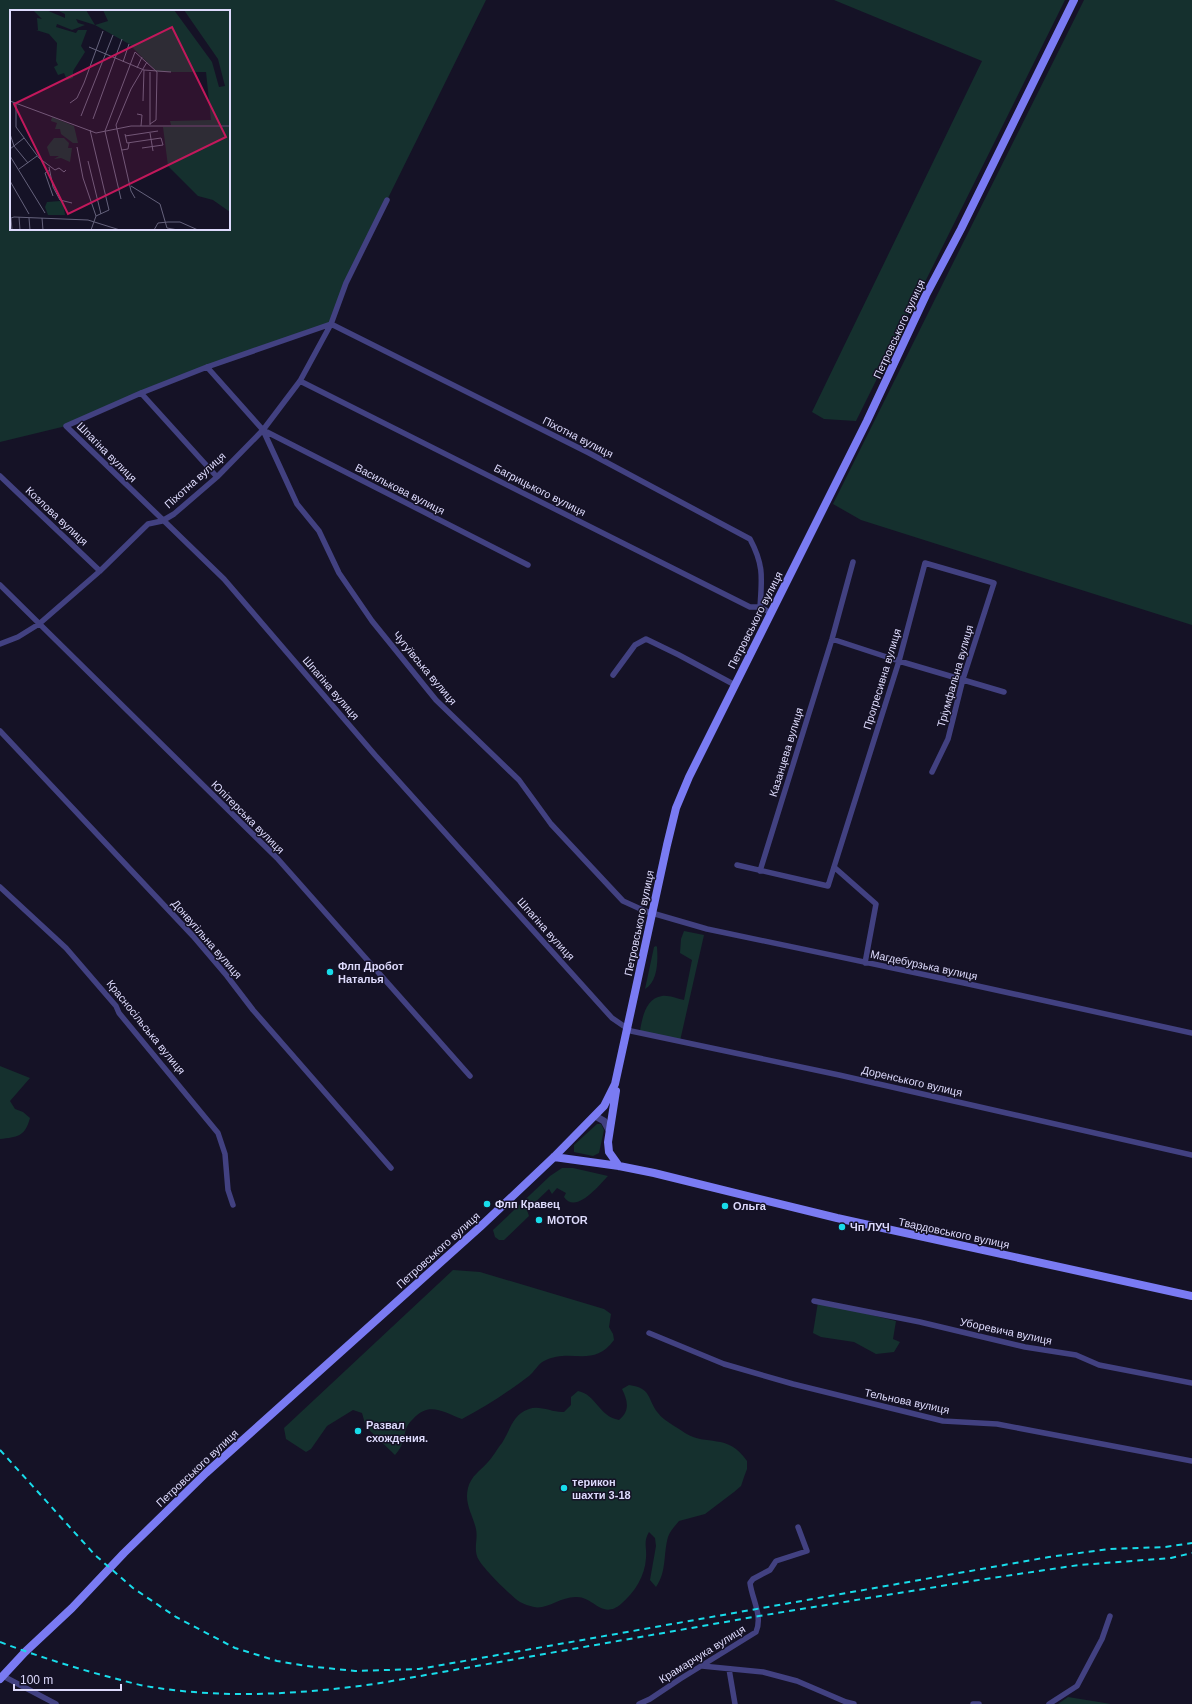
<svg xmlns="http://www.w3.org/2000/svg" width="1192" height="1704" font-family="Helvetica,sans-serif">
<style>
.green{fill:#15302e;fill-rule:evenodd}
.lines{fill:none;stroke-linecap:round;stroke-linejoin:round}
.minor{stroke:#424181;stroke-width:5.5}
.tertiary{stroke:#424181;stroke-width:7}
.secondary{stroke:#7a7bf3;stroke-width:8}
.rail{stroke:#18dcea;stroke-width:2;stroke-dasharray:6 5;stroke-linecap:butt}
.poi-dot{fill:#18dcea;stroke:#151226;stroke-width:1.5}
.labels{text-anchor:middle;dominant-baseline:central;stroke-width:3;stroke-linejoin:round;paint-order:stroke}
.street-label{font-size:11px;fill:#dddafc;stroke:#151226}
.poi-label{font-size:11px;font-weight:bold;fill:#dddafc;stroke:#151226;text-anchor:start}
.inset-road{fill:none;stroke:#65627c;stroke-width:1}
.view{fill:#c2185b;fill-opacity:0.15;stroke:#c2185b;stroke-width:2}
.inset-edge{fill:none;stroke:#dddafc;stroke-width:2}
</style>
<rect width="100%" height="100%" fill="#151226"/>
<path class="green" d="M 0,0 L 486,0 L 346,283 L 331,324 L 207,367 L 66,426 L 0,442 ZM 11,11 L 229,11 L 229,229 L 11,229 Z
M 834,0 L 1065,0 L 856,421 L 824,419 L 812,412 L 982,61 Z
M 1084,0 L 1192,0 L 1192,625 L 861,520 L 833,504 Z
M 684,931 L 704,935 L 680,1041 L 640,1031 C 642,1018 646,998 662,996 C 669,995 678,999 684,1000 L 692,960 L 680,953 L 681,939 Z
M 656,946 L 657,947 C 658,960 658,982 645,989 L 654,947 Z
M 0,1066 L 30,1078 L 10,1101 L 15,1109 L 23,1112 L 30,1118 C 25,1137 17,1137 0,1139 Z
M 597,1124 L 601,1124 L 604,1130 L 599,1153 L 593,1156 L 574,1152 L 574,1145 Z
M 562,1168 L 573,1168 L 608,1176 C 600,1184 576,1215 564,1197 L 566,1193 L 557,1188 L 552,1194 L 549,1189 L 527,1210 L 529,1216 L 504,1240 L 499,1240 L 495,1237 L 493,1230 L 550,1176 Z
M 453,1270 L 480,1272 L 604,1309 L 611,1314 L 609,1327 L 613,1334 L 614,1340 C 593,1369 571,1347 544,1361 C 538,1364 534,1372 529,1376 C 508,1392 485,1407 462,1419 C 443,1412 429,1401 413,1419 C 410,1422 407,1425 406,1429 C 403,1440 403,1446 395,1455 L 366,1427 L 362,1413 L 353,1410 L 327,1426 L 311,1449 L 306,1452 L 286,1439 L 284,1428 Z
M 818,1302 L 896,1321 L 893,1339 L 900,1342 L 894,1352 L 876,1354 L 854,1342 L 821,1337 L 813,1333 Z
M 629,1385 C 652,1388 647,1399 658,1413 C 664,1421 677,1427 685,1433 C 707,1447 727,1432 747,1461 L 747,1469 L 744,1477 L 741,1486 L 734,1492 L 705,1514 L 679,1521 C 675,1526 670,1531 668,1537 C 663,1555 667,1571 656,1587 L 650,1580 L 656,1546 L 655,1538 L 649,1532 C 643,1542 647,1547 646,1558 C 645,1576 635,1592 621,1604 C 602,1620 594,1597 577,1597 C 561,1596 547,1610 534,1607 C 529,1606 524,1604 520,1602 C 511,1596 479,1565 477,1556 C 474,1547 478,1538 476,1529 C 473,1515 464,1504 468,1488 C 471,1476 480,1471 488,1462 C 493,1457 497,1449 502,1443 C 511,1429 512,1415 529,1409 C 540,1405 553,1413 564,1412 L 571,1405 L 571,1397 L 578,1391 C 597,1395 598,1416 619,1420 C 630,1411 628,1401 622,1389 Z
M 1068,1697 L 1111,1704 L 1058,1704 Z"/>
<g class="lines">
<path class="minor" d="M 207,367 L 263,430 L 297,504 L 319,531 L 339,573 L 372,621 L 436,700 L 519,780 L 551,824 L 623,901 L 645,911 L 707,929 L 964,983 L 1192,1033
M 300,381 L 750,607 L 760,607 L 771,613
M 141,393 L 217,477
M 263,430 L 528,565
M 0,476 L 100,571
M 0,585 L 277,858 L 470,1076
M 760,607 C 762,578 764,565 750,539 L 589,453 L 331,324 L 207,367 L 141,393 L 66,426 L 224,579 L 375,755 L 612,1018 L 631,1031 L 839,1075 L 1192,1155
M 832,639 L 899,661 L 1004,692
M 0,644 L 18,637 L 39,624 L 100,571 L 148,524 L 162,521 L 174,514 L 217,477 L 263,430 L 300,381 L 331,324 L 346,283 L 387,200
M 613,675 L 635,645 L 646,639 L 679,655 L 735,685
M 0,731 L 193,936 L 227,976 L 253,1010 L 391,1168
M 737,865 L 828,886 L 899,661 L 925,563 L 994,583 L 963,679 L 948,739 L 932,772
M 834,867 L 876,904 L 865,963
M 760,871 L 832,639 L 853,562
M 0,887 L 66,948 L 116,1006 L 119,1013 L 218,1133 L 225,1154 L 228,1190 L 233,1205
M 814,1301 L 920,1322 L 1025,1347 L 1076,1355 L 1099,1365 L 1192,1383
M 649,1333 L 724,1364 L 793,1384 L 943,1421 L 997,1424 L 1192,1461
M 702,1666 L 763,1672 L 797,1681 L 846,1702 L 854,1704
M 729,1669 L 735,1704
M 3,1676 L 56,1704
M 639,1704 L 650,1699 L 680,1679 L 756,1632 C 763,1616 752,1599 750,1583 L 753,1579 L 770,1570 L 776,1561 L 807,1551 L 798,1527
M 973,1704 L 979,1704
M 1049,1704 L 1077,1686 L 1102,1639 L 1110,1616"/>
<path class="tertiary" d="M 595,1116 L 604,1121 L 609,1130"/>
<path class="secondary" d="M 616,1091 L 608,1142 L 609,1152 L 619,1166
M 554,1157 L 619,1166 L 654,1173 L 837,1218 L 1192,1296
M 0,1679 L 25,1652 L 72,1608 L 124,1553 L 206,1473 L 480,1227 L 554,1157 L 604,1106 L 615,1084 L 667,845 L 676,808 L 689,777 L 867,421 L 926,295 L 961,229 L 1074,0"/>
<path class="rail" d="M 0,1450 L 95,1555 L 133,1588 L 176,1617 L 235,1648 L 277,1661 L 307,1666 L 355,1671 L 419,1669 L 1049,1557 L 1109,1549 L 1165,1547 L 1192,1543
M 0,1642 C 37,1656 75,1668 113,1678 C 125,1681 138,1685 151,1687 C 226,1699 300,1694 375,1684 L 759,1616 L 972,1581 L 1079,1565 L 1171,1558 L 1192,1553"/>
</g>
<g class="poi-dot">
<circle cx="330" cy="972" r="4"/>
<circle cx="487" cy="1204" r="4"/>
<circle cx="725" cy="1206" r="4"/>
<circle cx="539" cy="1220" r="4"/>
<circle cx="842" cy="1227" r="4"/>
<circle cx="358" cy="1431" r="4"/>
<circle cx="564" cy="1488" r="4"/>
</g>
<g class="labels">
<g class="street-label">
<text transform="translate(899 329) rotate(-65)">Петровського вулиця</text>
<text transform="translate(578 437) rotate(27)">Піхотна вулиця</text>
<text transform="translate(107 452) rotate(45)">Шпагіна вулиця</text>
<text transform="translate(195 480) rotate(-42)">Піхотна вулиця</text>
<text transform="translate(400 489) rotate(27)">Василькова вулиця</text>
<text transform="translate(540 490) rotate(27)">Багрицького вулиця</text>
<text transform="translate(57 516) rotate(43)">Козлова вулиця</text>
<text transform="translate(755 620) rotate(-63)">Петровського вулиця</text>
<text transform="translate(425 668) rotate(50)">Чугуївська вулиця</text>
<text transform="translate(955 676) rotate(-74)">Тріумфальна вулиця</text>
<text transform="translate(882 679) rotate(-73)">Прогресивна вулиця</text>
<text transform="translate(331 688) rotate(49)">Шпагіна вулиця</text>
<text transform="translate(786 752) rotate(-73)">Казанцева вулиця</text>
<text transform="translate(248 817) rotate(45)">Юпітерська вулиця</text>
<text transform="translate(639 923) rotate(-78)">Петровського вулиця</text>
<text transform="translate(546 929) rotate(48)">Шпагіна вулиця</text>
<text transform="translate(207 939) rotate(49)">Донвугільна вулиця</text>
<text transform="translate(924 965) rotate(12)">Магдебурзька вулиця</text>
<text transform="translate(146 1027) rotate(51)">Красносільська вулиця</text>
<text transform="translate(912 1081) rotate(13)">Доренського вулиця</text>
<text transform="translate(954 1233) rotate(12)">Твардовського вулиця</text>
<text transform="translate(438 1250) rotate(-42)">Петровського вулиця</text>
<text transform="translate(1006 1331) rotate(12)">Уборевича вулиця</text>
<text transform="translate(907 1401) rotate(12)">Тельнова вулиця</text>
<text transform="translate(197 1468) rotate(-43)">Петровського вулиця</text>
<text transform="translate(702 1654) rotate(-32)">Крамарчука вулиця</text>
</g>
<g class="poi-label">
<text x="338" y="966">Флп Дробот<tspan x="338" dy="13">Наталья</tspan></text>
<text x="495" y="1204">Флп Кравец</text>
<text x="733" y="1206">Ольга</text>
<text x="547" y="1220">MOTOR</text>
<text x="850" y="1227">Чп ЛУЧ</text>
<text x="366" y="1425">Развал<tspan x="366" dy="13">схождения.</tspan></text>
<text x="572" y="1482">терикон<tspan x="572" dy="13">шахти 3-18</tspan></text>
</g>
</g>
<g transform="translate(10 10)">
<rect width="220" height="220" fill="#151226"/>
<path d="M 23,0 L 36,0 L 55,8 L 55,4 L 47,0 L 76,0 L 85,15 L 98,11 L 93,0 L 164,0 L 202,52 L 209,77 L 215,76 L 208,49 L 174,0 L 220,0 L 220,115 L 161,115 L 160,111 L 201,110 L 196,62 L 147,62 L 119,34 L 85,15 L 66,9 L 68,13 L 75,15 L 62,20 L 47,14 L 46,17 L 66,23 L 68,20 L 77,20 L 71,36 L 75,42 L 63,61 L 63,68 L 57,70 L 54,63 L 48,65 L 44,57 L 48,55 L 46,51 L 47,33 L 39,24 L 26,20 L 28,20 L 27,8 L 32,9 ZM 42,107 L 64,116 L 68,133 L 63,133 L 51,124 L 50,119 L 45,119 L 47,113 L 41,111 ZM 153,117 L 220,117 L 220,202 L 203,190 L 188,186 L 158,156 ZM 44,128 L 54,128 L 59,133 L 58,138 L 62,138 L 60,152 L 51,148 L 44,149 L 49,146 L 40,146 L 37,137 ZM 50,191 L 53,192 L 55,205 L 38,205 L 35,197 L 37,192 Z" fill="#15302e"/>
<path class="inset-road" d="M 79,37 L 134,60 L 161,62M 113,52 L 119,34M 127,58 L 132,47M 0,91 L 86,123 L 121,116 L 220,116M 133,91 L 134,60M 60,93 L 67,88 L 74,73 L 93,21M 6,94 L 6,117 L 29,148 L 45,160 L 49,158 L 54,162 L 56,160M 127,104 L 132,105 L 131,116M 71,106 L 103,25M 83,109 L 112,29M 140,115 L 140,62M 80,120 L 99,200 L 86,206 L 81,220M 140,123 L 143,141M 0,124 L 4,136 L 18,153M 115,124 L 117,133 L 151,128 L 153,135 L 132,138M 115,126 L 148,121M 67,137 L 73,168 L 86,206M 0,139 L 14,128M 112,140 L 118,139 L 119,133M 0,146 L 35,203M 78,151 L 91,204M 39,157 L 43,177 L 50,190 L 62,193M 9,159 L 27,146M 40,160 L 35,163 L 43,186M 0,171 L 19,204M 121,176 L 150,194 L 157,218 L 168,220M 125,188 L 121,181 L 106,115 L 121,79 L 137,52M 111,189 L 95,121 L 125,42 L 147,62 L 146,110 L 140,114M 9,207 L 10,220M 19,208 L 20,220M 32,208 L 33,220M 2,220 L 1,208 L 4,207 L 78,210 L 110,220M 144,220 L 148,213 L 158,212 L 170,212 L 188,220"/>
<path class="view" d="M 162,17 L 216,127 L 58,204 L 4,94 Z"/>
<rect width="220" height="220" class="inset-edge"/>
</g>
<path d="M14 1684v6h107v-6" fill="none" stroke="#dddafc" stroke-width="2"/>
<text x="20" y="1684" font-size="12" fill="#dddafc" stroke="#151226" stroke-width="3" paint-order="stroke">100 m</text>
</svg>
